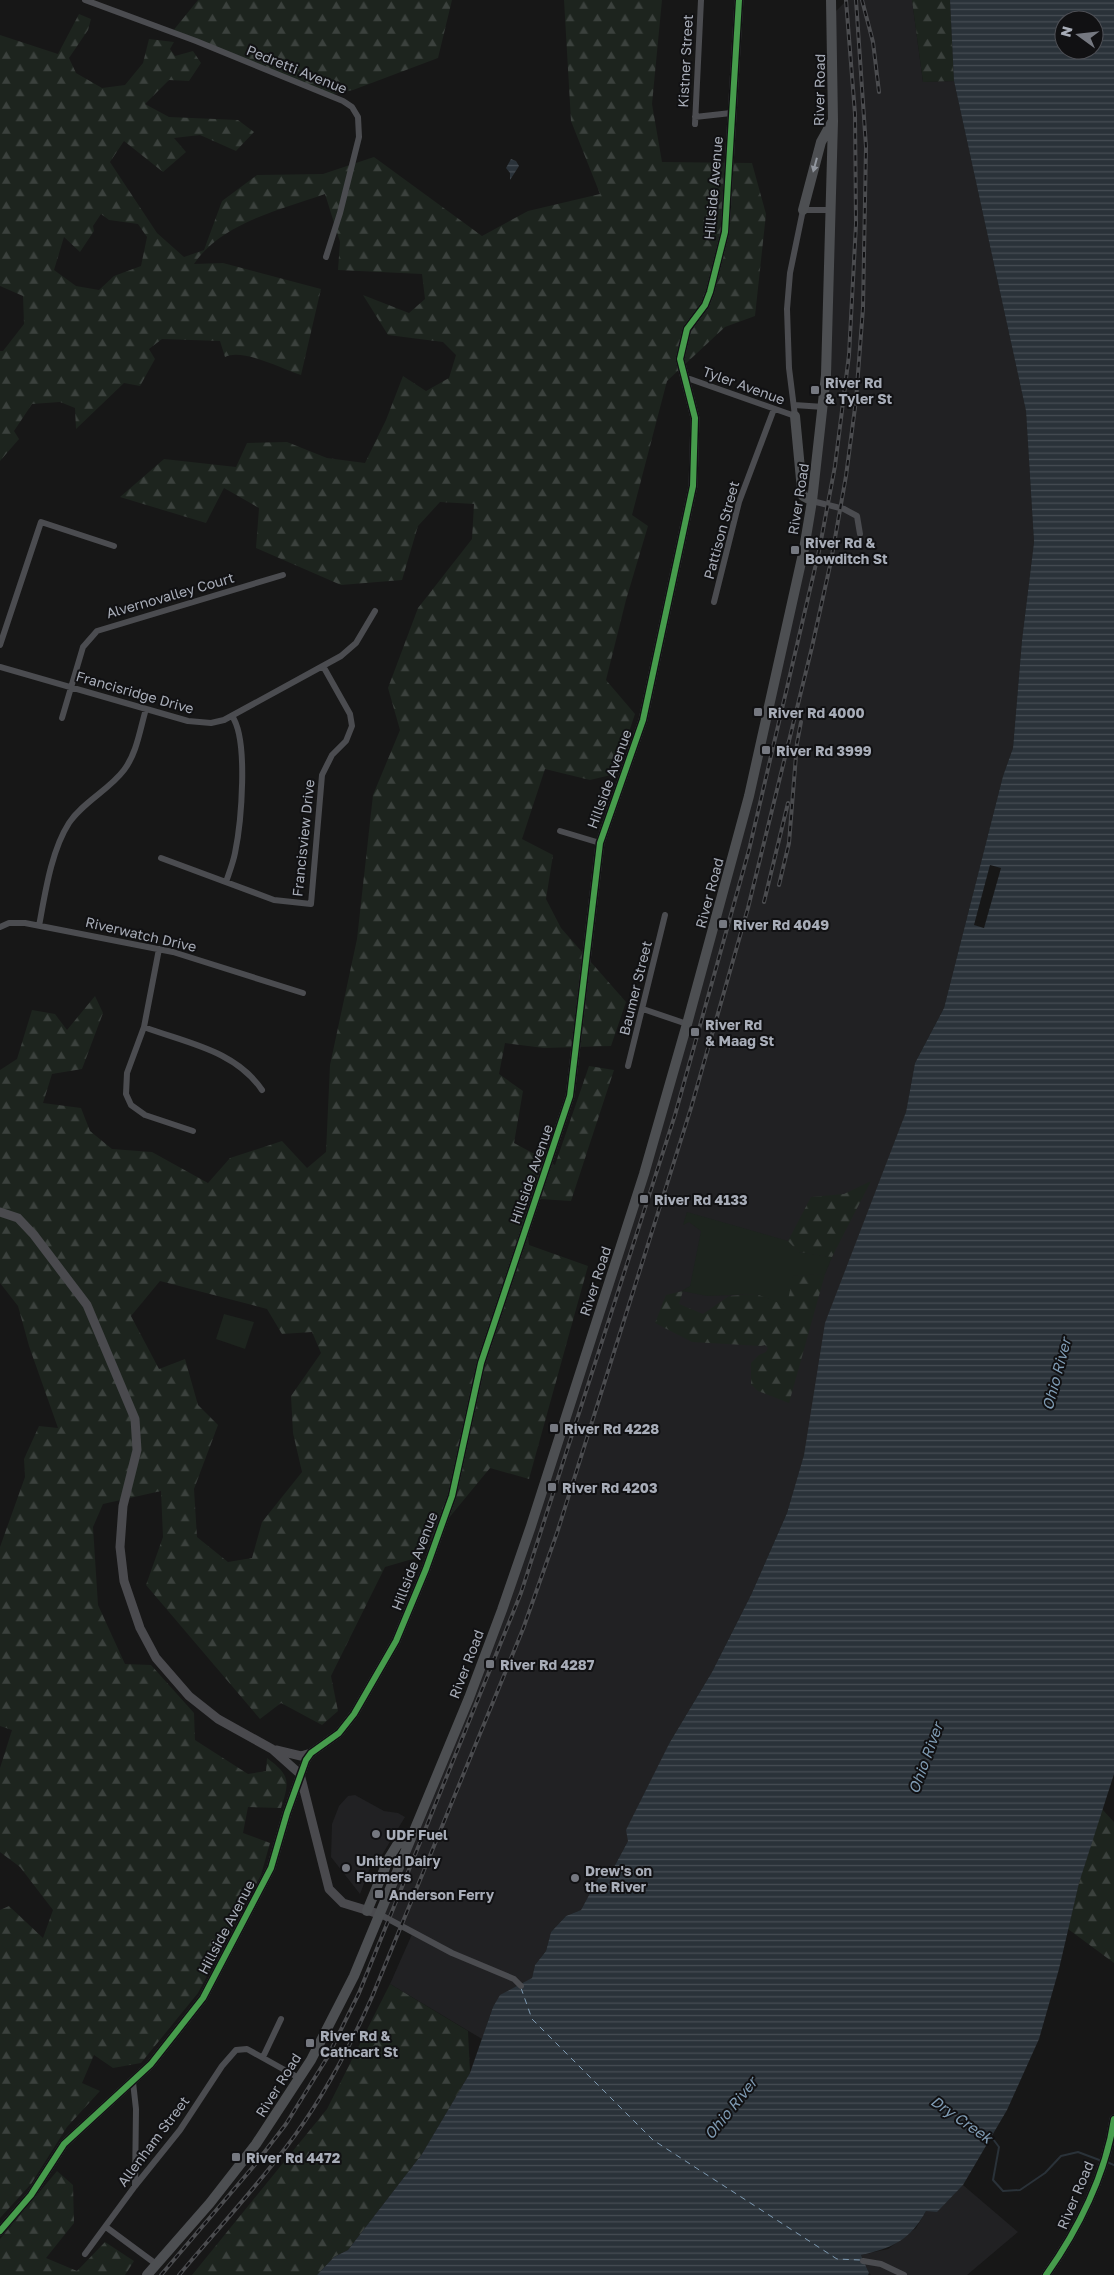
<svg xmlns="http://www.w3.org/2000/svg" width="1114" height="2275" font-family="'Golos Text',sans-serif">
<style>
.built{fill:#212123}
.green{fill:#1d241e}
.forest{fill:url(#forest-firs);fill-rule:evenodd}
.water{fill:url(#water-rules);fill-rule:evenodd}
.pier{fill:#171717}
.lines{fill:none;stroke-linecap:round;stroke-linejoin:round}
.stream{stroke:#2a3239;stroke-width:2}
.ferry{stroke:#7f9bb3;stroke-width:1;stroke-dasharray:6 5;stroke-linecap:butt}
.street{stroke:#4b4c50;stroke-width:6}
.secondary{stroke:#4a4a4e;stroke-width:9}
.primary{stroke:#4d4f52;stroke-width:10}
.rail-casing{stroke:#4b4c4f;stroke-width:4}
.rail{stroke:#111113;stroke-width:2;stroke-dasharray:5.5;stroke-linecap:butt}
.cycleway-casing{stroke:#111113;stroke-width:9}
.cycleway{stroke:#469c4c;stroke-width:6}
.oneway{fill:#91969e}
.poi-dot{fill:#757880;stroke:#111113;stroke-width:2}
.labels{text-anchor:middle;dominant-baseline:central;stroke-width:4;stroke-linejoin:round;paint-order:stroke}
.street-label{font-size:14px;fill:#a8adb8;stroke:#111113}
.poi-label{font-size:14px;font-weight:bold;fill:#a8adb8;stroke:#111113;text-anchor:start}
.water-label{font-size:15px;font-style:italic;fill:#7f9bb3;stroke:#111113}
</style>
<defs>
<pattern id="forest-firs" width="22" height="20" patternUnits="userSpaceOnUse" patternTransform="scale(1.25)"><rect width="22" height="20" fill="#1d241e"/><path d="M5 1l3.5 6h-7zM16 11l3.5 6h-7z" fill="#3b413d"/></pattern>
<pattern id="water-rules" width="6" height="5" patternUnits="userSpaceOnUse" patternTransform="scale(1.25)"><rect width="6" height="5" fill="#2a3239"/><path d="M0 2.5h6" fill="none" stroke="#464d54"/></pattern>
</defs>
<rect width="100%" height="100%" fill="#171717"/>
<path class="built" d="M 847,0 L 912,0 L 923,82 L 954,81 L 1026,411 L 1034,542 L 1022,640 L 1013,748 L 1003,776 L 944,1008 L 915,1063 L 906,1112 L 787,1513 L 751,1595 L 712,1672 L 670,1742 L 628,1841 L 613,1869 L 603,1870 L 581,1910 L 566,1916 L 551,1932 L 546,1951 L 535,1965 L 532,1978 L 493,2007 L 482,2039 L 390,1984 L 413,1932 L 379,1914 L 469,1698 L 644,1174 L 723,893 L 804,549 L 821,428 L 833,14 Z
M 355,1795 L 384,1811 L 398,1813 L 405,1817 L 382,1855 L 370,1868 L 360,1894 L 331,1857 L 332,1824 L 339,1806 L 348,1796 Z
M 963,2185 L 1018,2232 L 967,2275 L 871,2275 L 869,2273 L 861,2255 L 888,2249 L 916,2228 L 926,2211 L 937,2211 Z"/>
<path class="green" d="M 687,1212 L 788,1241 L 799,1252 L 832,1257 L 825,1274 L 793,1276 L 791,1308 L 756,1294 L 707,1296 L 682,1291 L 690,1286 L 701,1231 L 689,1222 L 683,1225 Z
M 224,1314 L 254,1322 L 245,1349 L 216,1339 Z"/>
<path class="forest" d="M 198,0 L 452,0 L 438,58 L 353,90 L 328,95 L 172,32 Z
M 564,0 L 662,0 L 652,104 L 662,162 L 752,163 L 766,214 L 755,316 L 725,327 L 667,381 L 632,515 L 648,526 L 626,600 L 606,680 L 635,714 L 615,774 L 590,780 L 545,769 L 522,839 L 553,855 L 546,899 L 561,928 L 626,1002 L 611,1046 L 544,1048 L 505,1043 L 499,1074 L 523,1091 L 514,1143 L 555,1165 L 589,1066 L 614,1070 L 571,1201 L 524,1198 L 529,1245 L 588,1266 L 529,1479 L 490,1468 L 416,1558 L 385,1567 L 331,1676 L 338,1711 L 322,1725 L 281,1703 L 260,1719 L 146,1585 L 163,1537 L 161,1491 L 103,1504 L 93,1527 L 98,1605 L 125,1664 L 151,1665 L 194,1713 L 195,1740 L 248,1774 L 266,1771 L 267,1758 C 290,1775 290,1781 281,1808 L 248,1807 L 243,1833 L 270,1843 L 261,1875 L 198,1993 L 141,2063 L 113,2068 L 94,2055 L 82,2083 L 100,2091 L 67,2127 L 31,2184 L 0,2218 L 0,1910 L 9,1906 L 43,1938 L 53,1910 L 20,1867 L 0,1852 L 0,1768 L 12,1730 L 0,1726 L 0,1547 L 25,1477 L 24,1459 L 39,1426 L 58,1428 L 29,1346 L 18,1306 L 0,1283 L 0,1070 L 17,1059 L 32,1010 L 55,1014 L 67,1030 L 95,996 L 103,1013 L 82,1069 L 52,1074 L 43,1103 L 81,1108 L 90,1131 L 112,1149 L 152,1152 L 208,1183 L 230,1158 L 282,1141 L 307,1168 L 326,1152 L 330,1065 L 357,939 L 373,795 L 400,730 L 388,688 L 418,608 L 472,539 L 474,504 L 440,502 L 418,526 L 402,580 L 341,585 L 256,548 L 259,508 L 224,488 L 206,523 L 120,497 L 164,459 L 236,467 L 247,443 L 287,442 L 327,458 L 365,463 L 386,420 L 403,376 L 426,391 L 449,378 L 456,355 L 443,342 L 388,335 L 363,295 L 409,313 L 425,299 L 422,274 L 338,270 L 340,242 L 325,194 C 280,210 221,223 194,264 L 223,263 L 321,289 L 301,375 C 282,369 243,348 225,357 L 220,341 L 162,339 L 149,349 L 155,359 L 140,386 L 124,383 L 76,429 L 75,408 L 60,402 L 32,404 L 14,431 L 19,439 L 0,461 L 0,351 L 3,351 L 24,324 L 23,296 L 0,286 L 0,35 L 58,54 L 79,14 L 91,19 L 88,30 L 69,58 L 76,73 L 102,88 L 125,85 L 143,63 L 149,39 L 174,42 L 170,49 L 175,56 L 193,51 L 201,63 L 189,81 L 169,80 L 145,104 L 169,117 L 238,120 L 254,132 L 236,151 L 200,135 L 174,138 L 186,152 L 163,172 L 124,141 L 110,162 L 157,233 L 184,257 L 204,250 L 222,201 L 257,175 L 323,174 L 374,157 L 482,236 L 528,211 L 600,194 L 571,121 ZM 101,214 L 109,220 L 138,224 L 147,237 L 141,266 L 114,276 L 99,290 L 76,286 L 54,270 L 64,237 L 80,252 L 94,231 L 93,226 ZM 160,1281 L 267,1309 L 282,1334 L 312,1332 L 321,1353 L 291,1396 L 293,1433 L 302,1472 L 262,1522 L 252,1558 L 228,1562 L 197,1537 L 194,1489 L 218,1425 L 198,1405 L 185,1359 L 159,1369 L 131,1316 Z
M 912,0 L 950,0 L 954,81 L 923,82 Z
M 871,1181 L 832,1257 L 799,1252 L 788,1241 L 811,1197 L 844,1194 Z
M 825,1274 L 789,1403 L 758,1391 L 751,1384 L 751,1363 L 759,1355 L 766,1352 L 768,1348 L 765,1345 L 761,1346 L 692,1342 L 655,1323 L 666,1295 L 683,1291 L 679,1304 L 703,1314 L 729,1296 L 756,1294 L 790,1307 L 788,1300 L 793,1276 Z
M 1102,1809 L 1114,1822 L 1114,1963 L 1068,1929 L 1079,1883 Z
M 390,1984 L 468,2031 L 470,2073 L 422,2154 L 348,2250 L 334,2257 L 317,2275 L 192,2275 L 327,2109 Z
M 57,2171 L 73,2185 L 74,2223 L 46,2258 L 77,2271 L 105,2242 L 134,2261 L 125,2275 L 0,2275 L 0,2239 Z"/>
<path class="water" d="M 950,0 L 1114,0 L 1114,1774 L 1079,1883 L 1059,1969 L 1039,2039 L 1007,2110 L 963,2185 L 937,2212 L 926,2211 C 910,2240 893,2248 861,2255 L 869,2273 L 868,2275 L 317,2275 L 334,2257 L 348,2250 L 422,2154 L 470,2073 L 493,2007 L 500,1995 L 532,1978 L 535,1965 L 546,1951 L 551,1932 L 566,1916 L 581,1910 L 603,1869 L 613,1869 L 628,1841 L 626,1830 L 670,1742 L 712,1672 L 751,1595 L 787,1513 L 804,1455 L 825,1323 L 906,1112 L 915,1063 L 944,1008 L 1003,776 L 1013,748 L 1022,640 L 1034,542 L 1026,411 L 954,81 ZM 1064,20 L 1094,20 L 1094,50 L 1064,50 Z
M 511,159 L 516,161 L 519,166 L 510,180 L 510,173 L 506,168 Z"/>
<path class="pier" d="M 990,865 L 1001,868 L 984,928 L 974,925 Z"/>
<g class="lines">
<path class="stream" d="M 990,2135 L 999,2147 L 993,2180 L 1003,2191 L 1020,2190 L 1045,2173 L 1061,2156 L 1078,2152 L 1102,2161
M 1107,2162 L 1114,2165"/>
<path class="ferry" d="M 521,1988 L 532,2019 L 653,2140 L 837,2259 L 860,2260"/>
<path class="street" d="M 85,0 L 196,41 L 343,101 L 352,107 L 358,117 L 359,137 L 340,213 L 326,257
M 695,117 L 731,113
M 695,124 L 701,0
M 685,380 L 690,379 L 795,416 L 789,368 L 787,309 L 790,273 L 803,210 L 831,210
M 794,405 L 824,407
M 812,501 L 844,509 L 857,516 L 860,534
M 714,602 L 739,502 L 774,409
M 0,645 L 41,522 L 114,546
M 0,667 L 188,721 L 211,723 L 224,720 L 341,656 L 356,643 L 375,611
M 62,718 L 83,647 L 97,631 L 283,575
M 560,831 L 600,843
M 161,858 L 274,900 L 311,904 L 322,775 L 332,755 L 346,741 L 352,726 L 350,714 L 323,666
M 226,882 C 229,873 233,863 235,853 C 241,824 249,740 232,716
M 39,926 C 45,894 51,851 69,823 C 83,802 109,790 124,770 C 137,753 140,729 146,709
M 0,927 L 9,923 L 25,923 L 173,952 L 303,993
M 159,949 L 144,1027 L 127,1073 L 126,1094 L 131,1105 L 145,1115 L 193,1131
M 643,1009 L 687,1024
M 144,1027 C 186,1043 235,1050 262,1090
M 628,1066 L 665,915
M 379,1914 L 452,1953 L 514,1979 L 521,1986
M 263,2057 L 281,2019
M 133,2082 L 136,2109 L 135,2186
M 106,2227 L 156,2264
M 85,2254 L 135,2186 L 180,2130 L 222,2066 L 236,2050 L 247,2049 L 299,2078
M 863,2261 L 881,2264 L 904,2275"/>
<path class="secondary" d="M 0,1212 L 18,1218 L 34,1235 L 87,1305 L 135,1419 L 137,1450 L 123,1506 L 120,1547 L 124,1581 L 140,1628 L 156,1658 L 189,1696 L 218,1719 L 272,1749 L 300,1774 L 329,1889 L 343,1903 L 379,1914
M 276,1750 L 301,1756 L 311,1753
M 0,2231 L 31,2195 L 64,2144 L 151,2064 L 203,1998 L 271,1868 L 287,1813 L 306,1760 L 311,1753 L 339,1733 L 354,1714 L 396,1641 L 426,1569 L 452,1496 L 481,1363 L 570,1096 L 600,843 L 643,720 L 693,486 L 695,418 L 680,359 L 687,329 L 705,305 L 710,292 L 725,232 L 739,0
M 1046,2275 C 1078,2230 1106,2174 1114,2119"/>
<path class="primary" d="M 803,210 L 821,142 L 832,122
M 795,416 L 802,490 L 803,496 L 812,501
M 367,1911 L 389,1858 L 397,1845 L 412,1836
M 147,2275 L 210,2203 L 256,2144 L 311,2060 L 354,1976 L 469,1698 L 502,1610 L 531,1526 L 644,1174 L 687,1024 L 749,796 L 804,549 L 812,501 L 826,375 L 833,121 L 831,0"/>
<g class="rail-casing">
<path id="rail" d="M 862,0 L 873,42 L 879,92
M 779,885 L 789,843 L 797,743 L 801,722
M 764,902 L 788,803
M 161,2275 L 253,2167 L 286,2124 L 327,2058 L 359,1993 L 521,1593 L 675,1115 L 749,850 L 819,551 L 835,466 L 849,355 L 856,224 L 855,114 L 846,0
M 179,2275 C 215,2232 253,2191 287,2146 C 322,2100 349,2049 372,1997 L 523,1629 L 557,1533 L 691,1108 L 748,908 L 812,647 L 831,561 L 846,476 L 856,400 L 863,308 L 866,147 L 856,0"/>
</g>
<use href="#rail" class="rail"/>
<g class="cycleway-casing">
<path id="cycleway" d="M 0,2231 L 31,2195 L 64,2144 L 151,2064 L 203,1998 L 271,1868 L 287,1813 L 306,1760 L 311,1753 L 339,1733 L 354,1714 L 396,1641 L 426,1569 L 452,1496 L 481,1363 L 570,1096 L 600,843 L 643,720 L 693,486 L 695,418 L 680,359 L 687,329 L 705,305 L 710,292 L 725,232 L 739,0
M 1046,2275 C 1078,2230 1106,2174 1114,2119"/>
</g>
<use href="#cycleway" class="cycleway"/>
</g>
<defs><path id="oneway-solid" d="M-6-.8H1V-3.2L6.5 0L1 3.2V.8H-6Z" transform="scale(1.25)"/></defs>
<use class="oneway" href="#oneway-solid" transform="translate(815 165) rotate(105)"/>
<g class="poi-dot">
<rect x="810" y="385" width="10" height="10" rx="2.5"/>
<rect x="790" y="545" width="10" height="10" rx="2.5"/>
<rect x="753" y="707" width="10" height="10" rx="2.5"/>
<rect x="761" y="745" width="10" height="10" rx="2.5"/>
<rect x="718" y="919" width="10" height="10" rx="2.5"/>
<rect x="690" y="1027" width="10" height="10" rx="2.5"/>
<rect x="639" y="1194" width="10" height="10" rx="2.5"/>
<rect x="549" y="1423" width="10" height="10" rx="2.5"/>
<rect x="547" y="1482" width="10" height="10" rx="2.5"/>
<rect x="485" y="1659" width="10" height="10" rx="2.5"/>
<circle cx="376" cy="1834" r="5"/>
<circle cx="346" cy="1868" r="5"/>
<circle cx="575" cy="1878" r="5"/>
<rect x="374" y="1889" width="10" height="10" rx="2.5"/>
<rect x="305" y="2038" width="10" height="10" rx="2.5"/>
<rect x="231" y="2152" width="10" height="10" rx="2.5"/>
</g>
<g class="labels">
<g class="street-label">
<text transform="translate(685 61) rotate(-87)">Kistner Street</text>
<text transform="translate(297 69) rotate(22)">Pedretti Avenue</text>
<text transform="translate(819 90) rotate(-89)">River Road</text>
<text transform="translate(713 188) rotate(-85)">Hillside Avenue</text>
<text transform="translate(744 385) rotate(20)">Tyler Avenue</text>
<text transform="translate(798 499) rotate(-81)">River Road</text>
<text transform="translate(721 530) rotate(-75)">Pattison Street</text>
<text transform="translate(170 595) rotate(-16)">Alvernovalley Court</text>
<text transform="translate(135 692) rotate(16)">Francisridge Drive</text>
<text transform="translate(609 779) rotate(-70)">Hillside Avenue</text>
<text transform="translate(303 838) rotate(-84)">Francisview Drive</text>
<text transform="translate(709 893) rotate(-75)">River Road</text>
<text transform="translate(141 934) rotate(13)">Riverwatch Drive</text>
<text transform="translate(635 988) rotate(-76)">Baumer Street</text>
<text transform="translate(531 1174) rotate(-71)">Hillside Avenue</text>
<text transform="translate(595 1281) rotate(-72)">River Road</text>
<text transform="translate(414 1561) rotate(-69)">Hillside Avenue</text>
<text transform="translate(466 1664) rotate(-69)">River Road</text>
<text transform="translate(226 1927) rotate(-62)">Hillside Avenue</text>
<text transform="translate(278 2085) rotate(-58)">River Road</text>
<text transform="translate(153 2141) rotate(-53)">Allenham Street</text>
<text transform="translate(1075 2195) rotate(-67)">River Road</text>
</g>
<g class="poi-label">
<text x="825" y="382">River Rd<tspan x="825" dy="16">&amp; Tyler St</tspan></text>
<text x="805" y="542">River Rd &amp;<tspan x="805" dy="16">Bowditch St</tspan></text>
<text x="768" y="712">River Rd 4000</text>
<text x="776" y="750">River Rd 3999</text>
<text x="733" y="924">River Rd 4049</text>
<text x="705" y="1024">River Rd<tspan x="705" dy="16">&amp; Maag St</tspan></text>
<text x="654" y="1199">River Rd 4133</text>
<text x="564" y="1428">River Rd 4228</text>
<text x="562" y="1487">River Rd 4203</text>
<text x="500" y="1664">River Rd 4287</text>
<text x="386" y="1834">UDF Fuel</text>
<text x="356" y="1860">United Dairy<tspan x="356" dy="16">Farmers</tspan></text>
<text x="585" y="1870">Drew's on<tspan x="585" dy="16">the River</tspan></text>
<text x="389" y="1894">Anderson Ferry</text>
<text x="320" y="2035">River Rd &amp;<tspan x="320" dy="16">Cathcart St</tspan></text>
<text x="246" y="2157">River Rd 4472</text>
</g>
<g class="water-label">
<text transform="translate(1056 1374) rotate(-75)">Ohio River</text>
<text transform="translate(925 1758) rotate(-70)">Ohio River</text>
<text transform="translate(730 2108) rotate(-51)">Ohio River</text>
<text transform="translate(962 2119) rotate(35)">Dry Creek</text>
</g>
</g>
<g transform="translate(1079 35) rotate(285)"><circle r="24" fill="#111113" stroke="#4d4f55"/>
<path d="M0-4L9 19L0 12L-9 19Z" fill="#757880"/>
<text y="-8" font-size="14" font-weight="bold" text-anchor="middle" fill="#a8adb8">N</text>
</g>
</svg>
